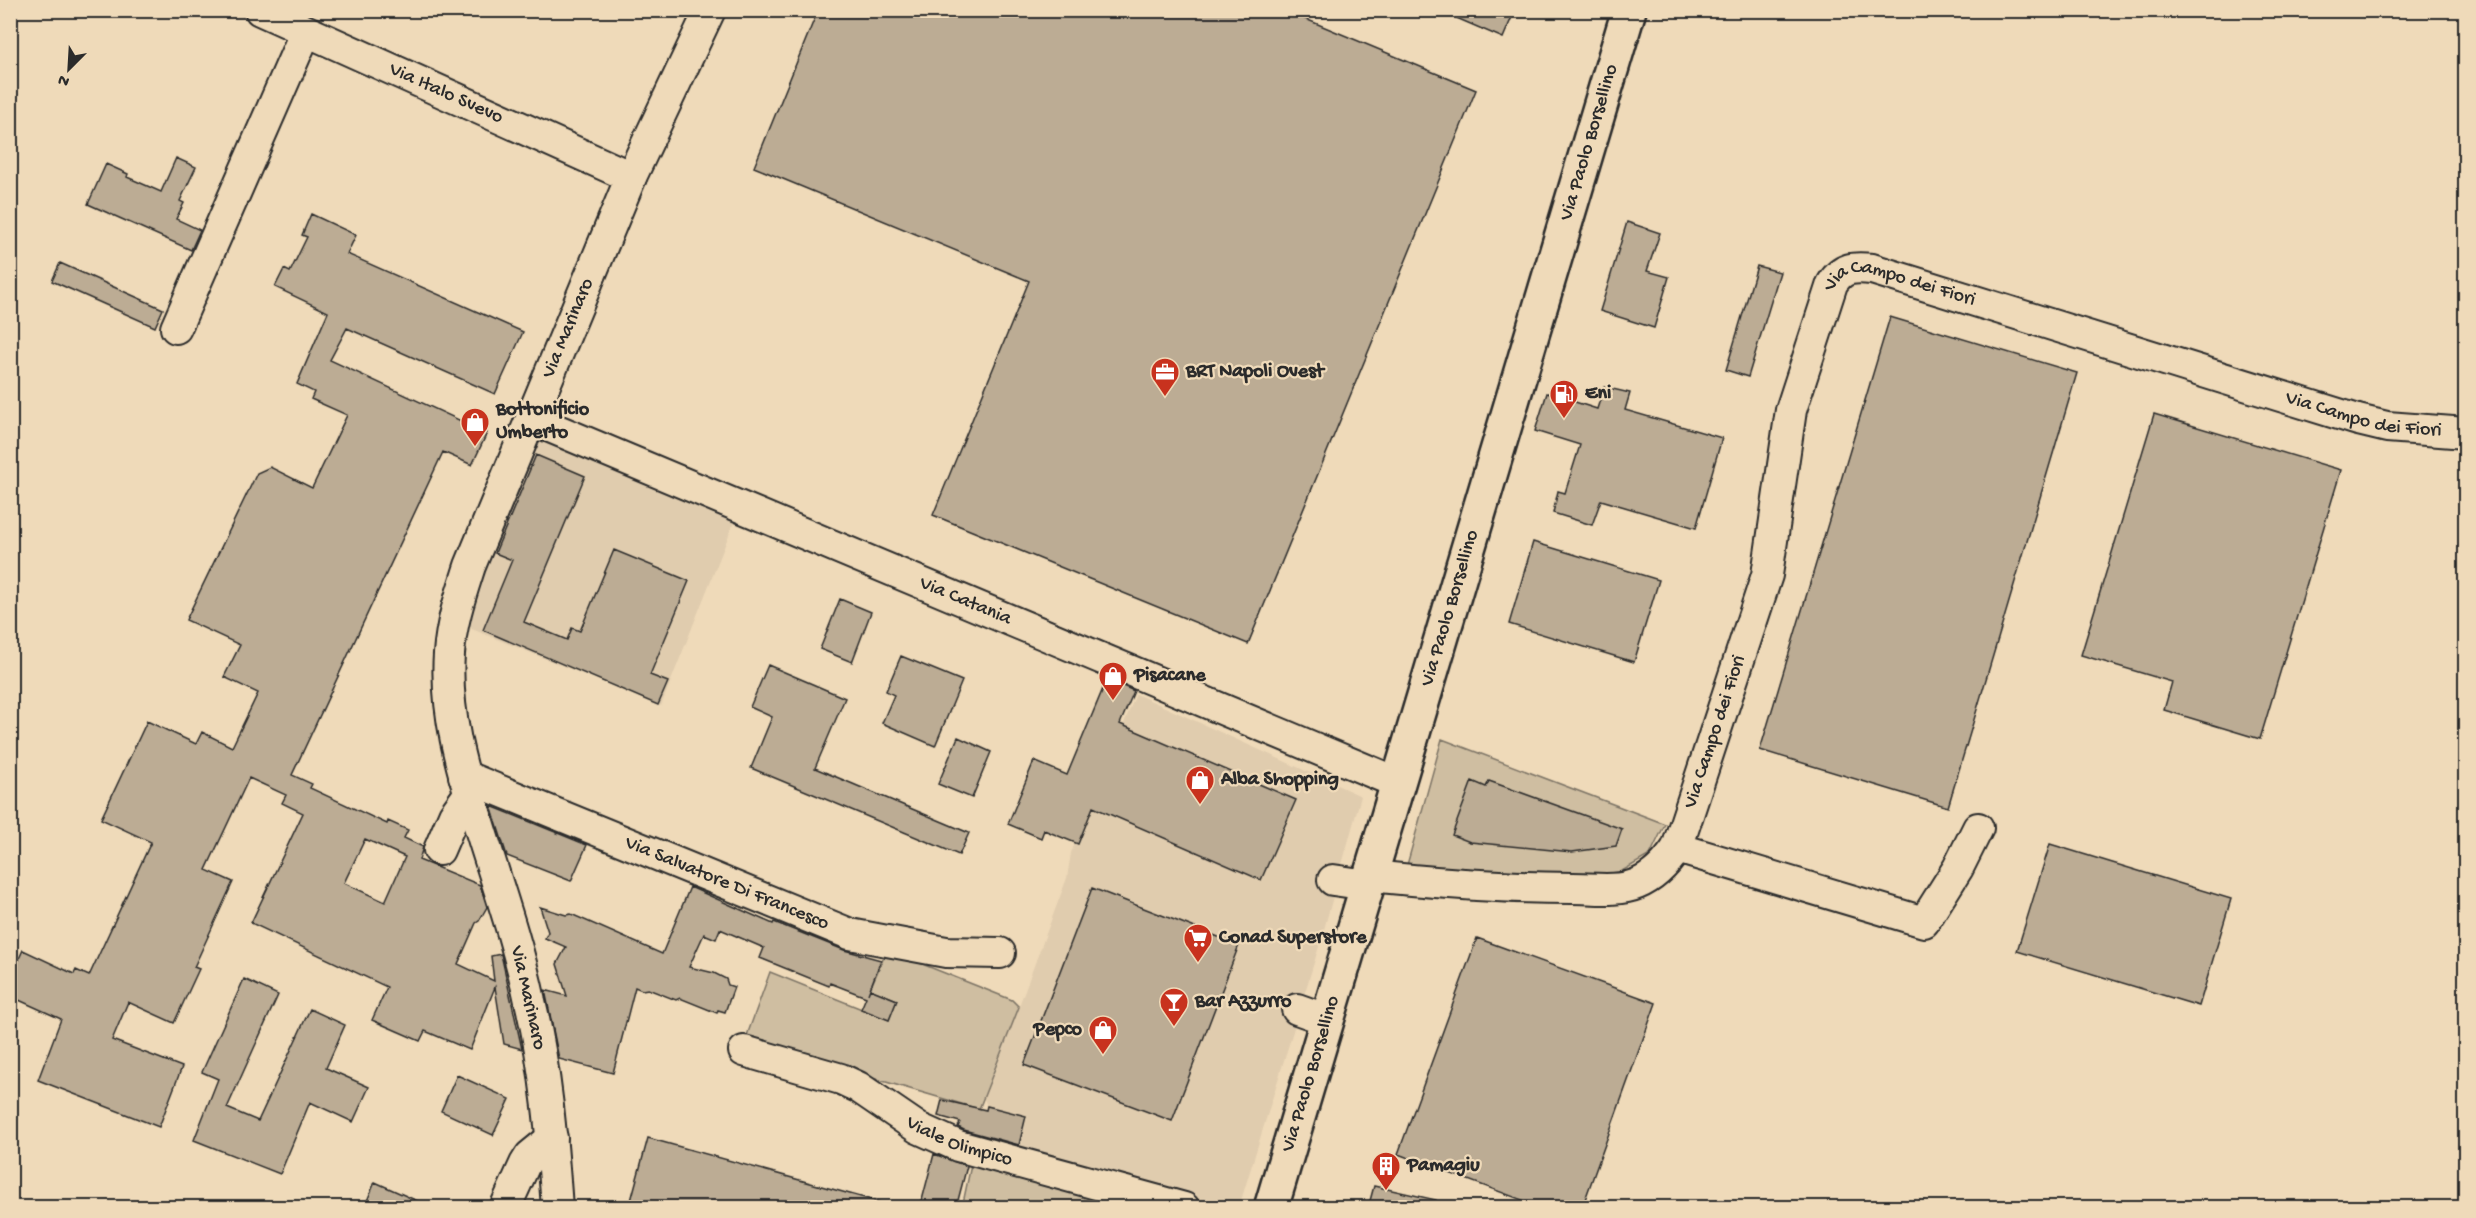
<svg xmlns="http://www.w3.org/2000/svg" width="2476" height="1218" font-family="'Gochi Hand',sans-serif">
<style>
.built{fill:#e0ccae}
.green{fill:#cfbea1;stroke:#7d7466;stroke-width:1.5}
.building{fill:#bcac94;stroke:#2b2b2b;stroke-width:1.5;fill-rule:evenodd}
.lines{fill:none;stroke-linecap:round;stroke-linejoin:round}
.minor-casing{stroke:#2b2b2b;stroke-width:34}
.major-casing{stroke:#2b2b2b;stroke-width:38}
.minor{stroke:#efdab9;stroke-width:30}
.major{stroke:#efdab9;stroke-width:33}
.labels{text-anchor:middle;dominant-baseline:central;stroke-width:4.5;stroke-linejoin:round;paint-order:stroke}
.street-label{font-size:20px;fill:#2b2b2b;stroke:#efdab9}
.poi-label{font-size:20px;font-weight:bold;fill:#2b2b2b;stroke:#efdab9;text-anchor:start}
</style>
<rect width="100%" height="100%" fill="#efdab9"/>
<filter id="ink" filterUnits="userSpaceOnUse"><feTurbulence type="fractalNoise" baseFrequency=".0167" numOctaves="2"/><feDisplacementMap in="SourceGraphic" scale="12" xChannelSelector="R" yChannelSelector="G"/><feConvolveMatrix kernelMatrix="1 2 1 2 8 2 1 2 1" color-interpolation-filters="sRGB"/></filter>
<g filter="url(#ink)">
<path class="built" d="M 546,440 L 736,517 L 661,706 L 462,625 L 527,446 Z
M 1136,694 L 1361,796 L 1321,940 L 1239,1207 L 1126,1207 L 971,1165 L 987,1106 L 984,1099 L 1067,878 L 1071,853 Z"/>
<path class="green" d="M 1442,739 L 1665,824 L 1650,855 L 1615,875 L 1569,881 L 1407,865 Z
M 887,950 L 1012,1000 L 1019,1007 L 979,1109 L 745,1041 L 770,972 L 889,1020 L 897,1000 L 870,989 Z
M 971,1165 L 982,1169 L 1126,1207 L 962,1208 Z"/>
<path class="building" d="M 818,10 L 1284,10 L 1476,90 L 1248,644 L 933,515 L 1029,281 L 754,167 Z
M 1438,10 L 1515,10 L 1503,38 Z
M 176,158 L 196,167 L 180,201 L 184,203 L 176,219 L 200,230 L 191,250 L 88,204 L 106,164 L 128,174 L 127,177 L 161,192 Z
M 311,214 L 356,235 L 347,254 L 523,332 L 495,394 L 347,328 L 330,360 L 487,433 L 472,465 L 443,452 L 292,775 L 312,784 L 310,788 L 387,824 L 388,821 L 408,830 L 404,838 L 423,847 L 419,860 L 480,885 L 487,907 L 479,921 L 476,923 L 458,964 L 494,981 L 491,956 L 501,954 L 522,1049 L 504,1044 L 495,987 L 470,1050 L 425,1031 L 420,1041 L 372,1020 L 387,987 L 251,923 L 303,813 L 282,803 L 286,795 L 249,778 L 206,870 L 233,882 L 194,967 L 199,969 L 174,1023 L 128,1002 L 112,1040 L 182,1067 L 159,1127 L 38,1080 L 61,1019 L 10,996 L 10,978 L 23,950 L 74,974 L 76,970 L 89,976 L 151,842 L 101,819 L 147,721 L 196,744 L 202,732 L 232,747 L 258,693 L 224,677 L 240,645 L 186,620 L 257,473 L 270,467 L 312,488 L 347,415 L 311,399 L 314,392 L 297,384 L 328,312 L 275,287 L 284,269 L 290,272 L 307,237 L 302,235 ZM 365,839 L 405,857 L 385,902 L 344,883 Z
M 1627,222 L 1660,233 L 1647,271 L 1669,277 L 1654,328 L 1600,311 Z
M 60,263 L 163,309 L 155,327 L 52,281 Z
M 1757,266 L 1780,272 L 1748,377 L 1726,370 Z
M 1890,317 L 2077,373 L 1948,807 L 1760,750 Z
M 1604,387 L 1630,393 L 1625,410 L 1722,438 L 1696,528 L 1601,500 L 1592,525 L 1553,513 L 1558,491 L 1565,493 L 1580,445 L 1535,431 L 1547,393 L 1597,409 Z
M 2154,414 L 2341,470 L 2260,739 L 2164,710 L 2172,682 L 2081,655 Z
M 536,455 L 585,476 L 524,622 L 567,640 L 572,628 L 580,631 L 614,550 L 689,581 L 650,675 L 668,682 L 658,705 L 483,630 L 512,560 L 495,553 Z
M 1533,542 L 1659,580 L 1634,662 L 1509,624 Z
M 840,599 L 871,612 L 852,662 L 820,649 Z
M 901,656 L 962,681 L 935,746 L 882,723 L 894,695 L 886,691 Z
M 768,665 L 845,698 L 815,768 L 969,833 L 959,855 L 751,768 L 772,717 L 750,707 Z
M 1107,679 L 1134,691 L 1120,724 L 1296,800 L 1261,880 L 1093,807 L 1078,844 L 1044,830 L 1041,838 L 1008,824 L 1034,761 L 1067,775 Z
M 958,737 L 991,752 L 972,798 L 938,784 Z
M 1472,781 L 1486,787 L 1489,781 L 1622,829 L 1616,846 L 1572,852 L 1470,842 L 1452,835 Z
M 491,806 L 587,845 L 571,881 L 507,856 Z
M 2050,844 L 2231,899 L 2199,1006 L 2017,951 Z
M 690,887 L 773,924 L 774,922 L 844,950 L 881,960 L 868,994 L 870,989 L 897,1000 L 889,1020 L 861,1009 L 866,997 L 830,983 L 829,986 L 760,958 L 764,948 L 720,929 L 716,939 L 704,934 L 689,967 L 714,973 L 726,979 L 728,985 L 734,987 L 725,1012 L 718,1010 L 717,1013 L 680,998 L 676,1000 L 648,989 L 642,990 L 635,987 L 613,1073 L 559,1059 L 545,990 L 567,996 L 557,964 L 566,947 L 545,938 L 548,932 L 540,907 L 566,915 L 571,914 L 662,954 Z
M 1092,888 L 1239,945 L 1172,1121 L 1024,1065 Z
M 1477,938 L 1656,1003 L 1582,1208 L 1544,1208 L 1398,1154 Z
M 244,979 L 278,995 L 227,1108 L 258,1121 L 310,1009 L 345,1025 L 326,1068 L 369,1087 L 353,1122 L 310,1102 L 280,1174 L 194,1140 L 218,1079 L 202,1072 Z
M 457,1075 L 510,1099 L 493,1135 L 441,1111 Z
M 942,1100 L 986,1110 L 987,1106 L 1026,1116 L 1019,1145 L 964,1130 L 958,1127 L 960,1122 L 938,1116 Z
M 648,1138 L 879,1202 L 878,1208 L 629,1208 Z
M 934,1154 L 967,1166 L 956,1208 L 920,1208 Z
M 375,1182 L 433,1208 L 364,1208 Z
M 1374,1186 L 1436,1200 L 1435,1208 L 1368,1208 Z"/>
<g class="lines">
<g class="minor-casing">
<g id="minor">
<path id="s1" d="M 260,10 L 631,177"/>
<path d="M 176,328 L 306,31"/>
<path id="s2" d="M 531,419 L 1398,783"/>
<path id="s3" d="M 464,776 L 850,934 L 946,952 L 1000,953"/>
<path d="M 1677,848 L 1924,922 L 1958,868 L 1978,828"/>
<path d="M 439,850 L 454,815 L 469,794"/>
<path id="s4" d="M 1371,876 C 1438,883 1506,888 1573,888 C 1593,888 1618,892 1637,884 C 1654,877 1667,863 1677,848 L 1767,575 L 1791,410 L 1832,284 C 1842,267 1854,267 1872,269 L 2358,420 L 2387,427 L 2466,433"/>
<path d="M 1333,880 L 1368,885"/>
<path d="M 1297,1009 L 1328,1020"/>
<path id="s5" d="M 744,1051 L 841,1079 L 858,1087 L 918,1128 L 958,1146 L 1184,1208"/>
<path d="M 505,1208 L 525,1164 L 530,1156 L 552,1138"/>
<path id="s6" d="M 557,1208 C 552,1138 546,1068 530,1001 C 517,940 496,881 478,822 C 461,767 445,712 449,654 C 451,623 461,594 470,566 L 631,177 L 710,10"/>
</g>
</g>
<g class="major-casing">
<g id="major">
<path id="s7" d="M 1271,1208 L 1629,10"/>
</g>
</g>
<use href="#minor" class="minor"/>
<use href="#major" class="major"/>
</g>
</g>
<defs>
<g id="office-pin" transform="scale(1.5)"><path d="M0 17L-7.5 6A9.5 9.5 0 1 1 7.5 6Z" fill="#c8321e" stroke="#efdab9"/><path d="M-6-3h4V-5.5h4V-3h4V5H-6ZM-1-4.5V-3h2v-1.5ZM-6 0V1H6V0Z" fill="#fff"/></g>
<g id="fuel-pin" transform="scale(1.5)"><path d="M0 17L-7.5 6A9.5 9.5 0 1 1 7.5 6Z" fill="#c8321e" stroke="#efdab9"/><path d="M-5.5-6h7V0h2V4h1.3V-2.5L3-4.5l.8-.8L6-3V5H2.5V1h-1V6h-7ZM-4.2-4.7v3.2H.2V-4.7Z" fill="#fff"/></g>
<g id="shop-pin" transform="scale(1.5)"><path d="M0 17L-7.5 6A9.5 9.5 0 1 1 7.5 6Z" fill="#c8321e" stroke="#efdab9"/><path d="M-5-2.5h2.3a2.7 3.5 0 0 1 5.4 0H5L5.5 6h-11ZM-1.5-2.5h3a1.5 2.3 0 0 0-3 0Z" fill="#fff"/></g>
<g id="supermarket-pin" transform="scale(1.5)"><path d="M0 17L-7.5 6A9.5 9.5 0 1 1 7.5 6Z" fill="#c8321e" stroke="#efdab9"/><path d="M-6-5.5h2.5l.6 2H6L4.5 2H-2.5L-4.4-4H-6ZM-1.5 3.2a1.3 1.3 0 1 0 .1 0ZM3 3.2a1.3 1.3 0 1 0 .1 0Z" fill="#fff"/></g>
<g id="bar-pin" transform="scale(1.5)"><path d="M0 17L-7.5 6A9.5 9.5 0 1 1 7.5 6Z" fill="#c8321e" stroke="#efdab9"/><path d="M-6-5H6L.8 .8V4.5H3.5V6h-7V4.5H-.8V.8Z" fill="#fff"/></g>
<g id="building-pin" transform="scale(1.5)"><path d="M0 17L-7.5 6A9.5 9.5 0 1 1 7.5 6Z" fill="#c8321e" stroke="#efdab9"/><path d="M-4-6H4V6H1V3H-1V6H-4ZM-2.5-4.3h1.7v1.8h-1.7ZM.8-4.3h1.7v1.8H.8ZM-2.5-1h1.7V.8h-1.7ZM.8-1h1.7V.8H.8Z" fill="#fff"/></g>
</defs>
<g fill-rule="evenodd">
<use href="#office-pin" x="1165" y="372"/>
<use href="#fuel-pin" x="1564" y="394"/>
<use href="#shop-pin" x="475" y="422"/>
<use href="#shop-pin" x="1113" y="676"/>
<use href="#shop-pin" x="1200" y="780"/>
<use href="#supermarket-pin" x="1198" y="938"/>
<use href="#bar-pin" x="1174" y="1002"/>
<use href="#shop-pin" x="1103" y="1030"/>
<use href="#building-pin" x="1386" y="1166"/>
</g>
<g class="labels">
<g class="street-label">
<text stroke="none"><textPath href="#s1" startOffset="204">Via Italo Svevo</textPath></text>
<text stroke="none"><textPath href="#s7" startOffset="1112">Via Paolo Borsellino</textPath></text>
<text stroke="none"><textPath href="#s4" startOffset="982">Via Campo dei Fiori</textPath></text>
<text stroke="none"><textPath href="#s6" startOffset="915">Via Marinaro</textPath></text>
<text stroke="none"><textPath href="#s4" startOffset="1468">Via Campo dei Fiori</textPath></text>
<text stroke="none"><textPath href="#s2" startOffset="471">Via Catania</textPath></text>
<text stroke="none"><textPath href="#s7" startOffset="626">Via Paolo Borsellino</textPath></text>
<text stroke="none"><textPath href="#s4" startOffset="444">Via Campo dei Fiori</textPath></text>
<text stroke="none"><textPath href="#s3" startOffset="284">Via Salvatore Di Francesco</textPath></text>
<text transform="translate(527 998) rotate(77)">Via Marinaro</text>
<text stroke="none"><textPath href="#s7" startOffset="140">Via Paolo Borsellino</textPath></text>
<text stroke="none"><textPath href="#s5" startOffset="236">Viale Olimpico</textPath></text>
</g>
<g class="poi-label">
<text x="1186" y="372">BRT Napoli Ovest</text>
<text x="1585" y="394">Eni</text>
<text x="496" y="410">Bottonificio<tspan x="496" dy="23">Umberto</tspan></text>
<text x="1134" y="676">Pisacane</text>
<text x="1221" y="780">Alba Shopping</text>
<text x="1219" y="938">Conad Superstore</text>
<text x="1195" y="1002">Bar Azzurro</text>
<text x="1082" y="1030" text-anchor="end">Pepco</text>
<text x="1407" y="1166">Pamagiu</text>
</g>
</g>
<rect width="2476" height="1218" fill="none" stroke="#efdab9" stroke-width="36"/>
<rect x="18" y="18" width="2440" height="1182" fill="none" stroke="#2b2b2b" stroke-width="2" filter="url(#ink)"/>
<g transform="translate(69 69) rotate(204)" stroke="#efdab9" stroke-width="4.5" paint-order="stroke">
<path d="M0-4.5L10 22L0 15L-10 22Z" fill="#2b2b2b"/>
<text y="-9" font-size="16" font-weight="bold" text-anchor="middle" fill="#2b2b2b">N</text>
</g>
</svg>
